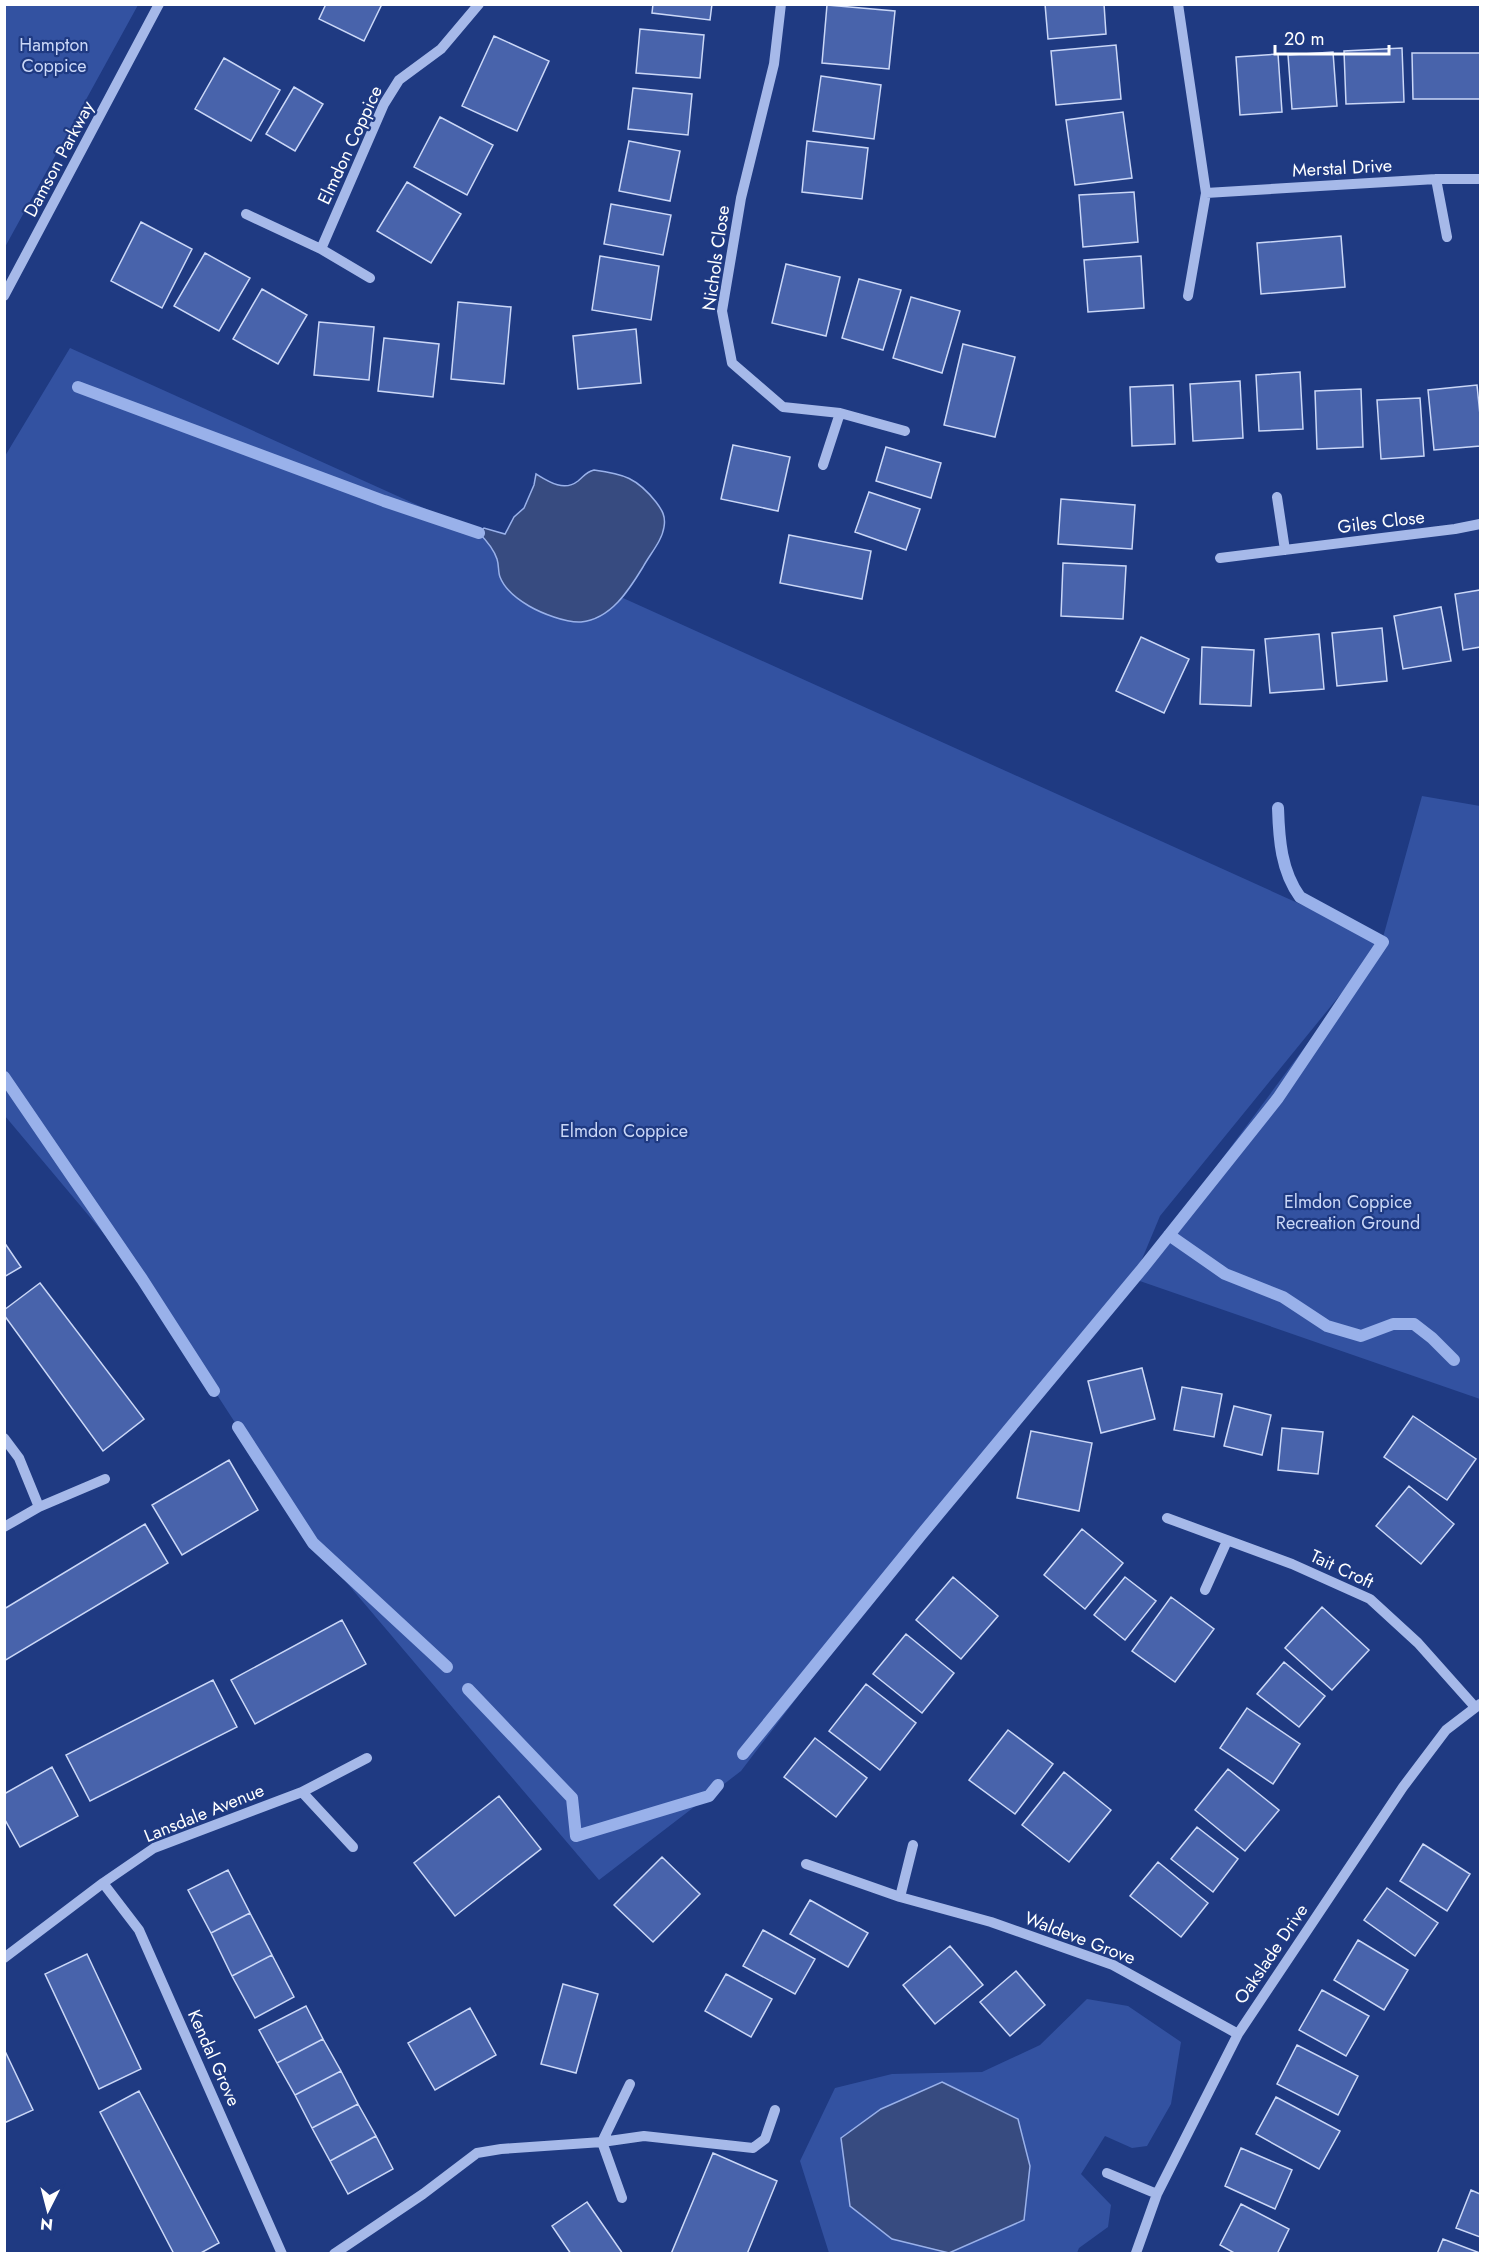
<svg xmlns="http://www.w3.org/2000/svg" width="1485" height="2258" font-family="Jost,sans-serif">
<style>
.green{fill:#3352a1;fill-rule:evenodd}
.water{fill:#374b80;stroke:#99b1ea;stroke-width:1.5}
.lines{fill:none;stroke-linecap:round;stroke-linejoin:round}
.stream{stroke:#99b1ea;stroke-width:12}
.building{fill:#4863ab;stroke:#cad7f7;stroke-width:1.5}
.minor{stroke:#a6b9e9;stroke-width:10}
.labels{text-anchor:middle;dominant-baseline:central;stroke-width:4.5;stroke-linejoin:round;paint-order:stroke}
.park-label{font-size:18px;fill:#cad7f7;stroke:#1f3a82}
.street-label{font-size:18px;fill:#fff;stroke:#1f3a82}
</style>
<rect width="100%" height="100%" fill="#1f3a82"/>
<path class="green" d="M 5,4 L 138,5 L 5,247 L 4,5 Z
M 70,348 L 1382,941 L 1422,796 L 1480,806 L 1480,1399 L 1134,1279 L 921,1535 L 741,1771 L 599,1880 L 313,1543 L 142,1279 L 5,1116 L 5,456 ZM 1371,957 L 1371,958 L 1135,1276 L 1160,1216 Z
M 1087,1999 L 1128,2006 L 1181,2042 L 1171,2104 L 1147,2146 L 1132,2148 L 1105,2136 L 1081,2174 L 1111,2205 L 1108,2227 L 1079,2248 L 1077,2253 L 829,2253 L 800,2161 L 835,2088 L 892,2074 L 982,2072 L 1040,2045 Z"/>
<path class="water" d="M 594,470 C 624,474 637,478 656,502 C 662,510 666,516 664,527 C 662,541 650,554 643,567 C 629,590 611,619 581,622 C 566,623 541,613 529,606 C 517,599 505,590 500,577 C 498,572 499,565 497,559 C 494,550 486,540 479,533 L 484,528 L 505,534 L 514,517 L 524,508 L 534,485 L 536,474 C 549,482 564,492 578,481 C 584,476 586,472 594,470 Z
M 942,2082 L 1018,2119 L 1030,2166 L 1024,2220 L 949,2253 L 892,2239 L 850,2206 L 841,2138 L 881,2109 Z"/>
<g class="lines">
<path class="stream" d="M 78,387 L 384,501 L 479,533
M 4,1077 L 142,1279 L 214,1391
M 1169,1235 L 1225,1274 L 1283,1297 L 1327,1326 L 1361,1336 L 1393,1324 L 1414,1324 L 1432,1338 L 1454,1360
M 238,1427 L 313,1543 L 447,1667
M 468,1689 L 572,1798 L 576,1836 L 709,1796 L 718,1785
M 743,1754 L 921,1535 L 1142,1269 L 1278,1098 L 1383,942 L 1300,897 C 1281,871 1279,839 1278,808"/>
</g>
<path class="building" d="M 326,4 L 382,4 L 364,41 L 319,19 Z
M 653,4 L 712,4 L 710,20 L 652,13 Z
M 1045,4 L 1104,4 L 1106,34 L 1048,39 Z
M 827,5 L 895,11 L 889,69 L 822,63 Z
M 640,29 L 704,35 L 700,78 L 636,73 Z
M 494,36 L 549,61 L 517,131 L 462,106 Z
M 1116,45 L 1121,99 L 1056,105 L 1051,51 Z
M 1402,48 L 1404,102 L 1346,104 L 1344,51 Z
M 1333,52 L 1337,106 L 1292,109 L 1288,55 Z
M 1412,53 L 1480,53 L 1480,99 L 1413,99 Z
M 1278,54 L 1282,112 L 1240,115 L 1236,57 Z
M 224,58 L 280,90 L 251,141 L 195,109 Z
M 821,76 L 881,85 L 874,139 L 813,131 Z
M 294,87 L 323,104 L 295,151 L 266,134 Z
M 633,88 L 692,94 L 688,135 L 628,129 Z
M 1123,112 L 1132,178 L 1075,185 L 1066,120 Z
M 440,117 L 493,145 L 467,195 L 414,167 Z
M 629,141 L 680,151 L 670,201 L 619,191 Z
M 807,141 L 868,148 L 862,199 L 802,192 Z
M 407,182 L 461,214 L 431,263 L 377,231 Z
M 1134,192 L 1138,242 L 1083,247 L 1079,195 Z
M 611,204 L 671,215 L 663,255 L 604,244 Z
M 141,222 L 192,249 L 162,308 L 111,281 Z
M 1341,236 L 1345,287 L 1261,294 L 1257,243 Z
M 205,253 L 250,278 L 219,331 L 174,306 Z
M 600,256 L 659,266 L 651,320 L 592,310 Z
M 1141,256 L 1144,308 L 1088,312 L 1084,260 Z
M 786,264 L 840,277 L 826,336 L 772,323 Z
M 859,279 L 901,290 L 883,350 L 842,338 Z
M 262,289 L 307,315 L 278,364 L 233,339 Z
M 911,297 L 960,311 L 942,373 L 893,358 Z
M 458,302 L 511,307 L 504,384 L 451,379 Z
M 319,322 L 374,327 L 369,380 L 314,375 Z
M 636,329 L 641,383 L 578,389 L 573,336 Z
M 384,338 L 439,344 L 433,397 L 378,391 Z
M 963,344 L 1015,357 L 995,437 L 944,425 Z
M 1300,372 L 1303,429 L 1259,431 L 1256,375 Z
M 1240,381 L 1243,438 L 1193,441 L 1190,384 Z
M 1173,385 L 1175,444 L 1132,446 L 1130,387 Z
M 1477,385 L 1480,415 L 1480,446 L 1434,450 L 1428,390 Z
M 1361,389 L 1363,447 L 1317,449 L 1315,391 Z
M 1420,398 L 1424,456 L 1381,459 L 1377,400 Z
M 733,445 L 790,457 L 778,511 L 721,499 Z
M 886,447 L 941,463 L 931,498 L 876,481 Z
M 869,492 L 920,509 L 906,550 L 855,532 Z
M 1061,499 L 1135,505 L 1132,549 L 1058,544 Z
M 789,535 L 871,551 L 862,599 L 780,583 Z
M 1063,563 L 1126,566 L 1123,619 L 1061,616 Z
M 1480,590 L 1480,647 L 1463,650 L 1455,594 Z
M 1441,607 L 1451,661 L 1403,669 L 1394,616 Z
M 1382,628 L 1387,681 L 1337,686 L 1332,633 Z
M 1319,634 L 1324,689 L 1270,693 L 1265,639 Z
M 1141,637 L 1189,659 L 1164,713 L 1116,691 Z
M 1202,647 L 1254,650 L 1251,706 L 1200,704 Z
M 4,1242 L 21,1267 L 4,1277 Z
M 40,1283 L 144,1419 L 103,1451 L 4,1315 L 4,1310 Z
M 1142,1368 L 1155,1419 L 1101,1433 L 1088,1381 Z
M 1182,1387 L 1222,1394 L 1214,1437 L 1174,1430 Z
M 1234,1406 L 1271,1415 L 1262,1455 L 1224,1446 Z
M 1413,1416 L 1476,1459 L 1447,1500 L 1384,1457 Z
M 1282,1428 L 1323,1432 L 1318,1474 L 1278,1470 Z
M 1031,1431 L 1092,1443 L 1079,1511 L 1017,1498 Z
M 229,1460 L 258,1510 L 182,1555 L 152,1505 Z
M 1409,1486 L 1454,1524 L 1421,1564 L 1376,1526 Z
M 145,1524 L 168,1563 L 4,1661 L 4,1609 Z
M 1082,1529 L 1123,1563 L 1085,1609 L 1044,1575 Z
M 953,1577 L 998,1616 L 961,1659 L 916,1620 Z
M 1125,1577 L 1156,1601 L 1125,1640 L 1094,1615 Z
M 1171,1597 L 1214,1629 L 1175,1682 L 1132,1651 Z
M 1322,1607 L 1369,1650 L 1332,1690 L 1285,1648 Z
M 342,1620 L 366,1664 L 255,1724 L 231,1680 Z
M 906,1634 L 954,1673 L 922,1713 L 873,1674 Z
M 1284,1662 L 1325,1696 L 1299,1727 L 1257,1694 Z
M 213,1680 L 237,1727 L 90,1801 L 66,1755 Z
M 866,1684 L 916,1723 L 880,1770 L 829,1731 Z
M 1247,1708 L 1300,1744 L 1273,1784 L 1220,1748 Z
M 1008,1730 L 1053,1764 L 1015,1814 L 969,1780 Z
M 815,1738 L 867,1778 L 836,1817 L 784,1777 Z
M 52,1767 L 78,1816 L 20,1847 L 4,1818 L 4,1794 Z
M 1228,1769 L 1279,1810 L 1245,1851 L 1195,1810 Z
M 1064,1772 L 1111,1810 L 1069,1862 L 1022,1825 Z
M 499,1796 L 541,1849 L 455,1916 L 414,1863 Z
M 1197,1827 L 1238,1859 L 1213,1892 L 1171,1859 Z
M 1423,1844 L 1470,1874 L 1447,1911 L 1400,1881 Z
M 662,1857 L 700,1894 L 653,1942 L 614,1905 Z
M 1158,1862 L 1208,1903 L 1181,1937 L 1130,1896 Z
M 228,1870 L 250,1913 L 211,1933 L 188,1890 Z
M 1387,1888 L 1438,1923 L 1415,1956 L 1364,1920 Z
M 810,1900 L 868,1933 L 848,1967 L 790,1934 Z
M 250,1913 L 272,1955 L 232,1976 L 211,1933 Z
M 763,1930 L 815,1959 L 795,1994 L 743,1966 Z
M 1358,1940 L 1408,1970 L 1384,2010 L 1334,1980 Z
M 950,1946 L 983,1985 L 935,2024 L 903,1985 Z
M 87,1954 L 141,2069 L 99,2089 L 45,1974 Z
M 272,1955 L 294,1997 L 255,2018 L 232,1976 Z
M 1016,1971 L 1045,2005 L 1010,2036 L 980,2002 Z
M 726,1974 L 772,1999 L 751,2037 L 705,2011 Z
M 563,1984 L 598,1994 L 576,2073 L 541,2064 Z
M 1322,1990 L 1369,2016 L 1346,2056 L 1299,2030 Z
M 306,2006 L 323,2039 L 277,2063 L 259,2030 Z
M 470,2008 L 496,2055 L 435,2090 L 408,2043 Z
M 323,2039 L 341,2071 L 295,2095 L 277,2063 Z
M 1297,2045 L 1358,2076 L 1338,2115 L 1277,2084 Z
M 4,2049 L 33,2110 L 4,2123 Z
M 341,2071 L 358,2104 L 312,2128 L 295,2095 Z
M 139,2091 L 219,2243 L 199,2254 L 174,2254 L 100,2112 Z
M 1276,2097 L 1340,2131 L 1319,2169 L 1256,2134 Z
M 358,2104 L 376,2136 L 330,2161 L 312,2128 Z
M 376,2136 L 393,2169 L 348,2194 L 330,2161 Z
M 1241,2148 L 1292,2170 L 1275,2209 L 1225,2186 Z
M 713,2153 L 777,2181 L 747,2254 L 671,2254 Z
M 1471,2190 L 1480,2194 L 1480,2237 L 1456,2228 Z
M 587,2202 L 623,2254 L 571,2254 L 552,2226 Z
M 1241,2204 L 1289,2229 L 1277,2254 L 1236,2254 L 1220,2245 Z
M 1443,2239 L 1480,2253 L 1480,2254 L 1437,2254 Z"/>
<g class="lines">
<path class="minor" d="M 781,4 L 774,64 L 741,198 L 722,311 L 732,363 L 783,407 L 840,413 L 905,431
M 1178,4 L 1206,193 L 1436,179 L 1480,179
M 1436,179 L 1447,237
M 246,214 L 321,249 L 384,104 L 399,80 L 441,49 L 479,4
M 321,249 L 370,278
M 4,296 L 159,4
M 1188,296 L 1206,193
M 823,465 L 840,413
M 1277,497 L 1285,550
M 1220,558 L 1455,529 L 1480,524
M 4,1438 L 19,1458 L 39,1507 L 4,1527
M 39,1507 L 105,1479
M 1167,1518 L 1292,1564 L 1370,1599 L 1418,1643 L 1475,1707
M 1205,1590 L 1227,1541
M 302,1792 L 353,1847
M 806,1864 L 900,1897 L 991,1922 L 1113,1965 L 1238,2034
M 103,1883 L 139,1930 L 282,2254
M 900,1897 L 913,1845
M 4,1958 L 103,1883 L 154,1848 L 302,1792 L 367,1758
M 602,2142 L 644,2136 L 753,2148 L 765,2139 L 775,2110
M 602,2142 L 630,2084
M 1107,2173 L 1157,2194
M 1136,2253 L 1157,2194 L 1238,2034 L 1403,1787 L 1446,1730 L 1480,1704
M 334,2254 L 423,2194 L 477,2153 L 501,2149 L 602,2142 L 622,2198"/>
</g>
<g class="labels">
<g class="park-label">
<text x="54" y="45">Hampton<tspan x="54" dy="21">Coppice</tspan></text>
<text x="624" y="1131">Elmdon Coppice</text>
<text x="1348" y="1202">Elmdon Coppice<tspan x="1348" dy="21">Recreation Ground</tspan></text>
</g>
<g class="street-label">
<text transform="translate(350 145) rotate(-65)">Elmdon Coppice</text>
<text transform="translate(59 159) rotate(-62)">Damson Parkway</text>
<text transform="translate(1342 168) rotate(-3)">Merstal Drive</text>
<text transform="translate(716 258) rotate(-82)">Nichols Close</text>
<text transform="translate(1381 522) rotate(-7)">Giles Close</text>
<text transform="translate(1342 1569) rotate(25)">Tait Croft</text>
<text transform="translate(204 1813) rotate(-22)">Lansdale Avenue</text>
<text transform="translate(1080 1938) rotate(21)">Waldeve Grove</text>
<text transform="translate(1271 1954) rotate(-56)">Oakslade Drive</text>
<text transform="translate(214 2058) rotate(66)">Kendal Grove</text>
</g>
</g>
<rect width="1485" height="2258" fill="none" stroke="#ffffff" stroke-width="12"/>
<g transform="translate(48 2210) rotate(186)" stroke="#1f3a82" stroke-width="4.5" paint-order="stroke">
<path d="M0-4.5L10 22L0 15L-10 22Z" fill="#ffffff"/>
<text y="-9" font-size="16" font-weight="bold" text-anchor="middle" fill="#ffffff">N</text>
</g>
<path d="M1275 45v9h114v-9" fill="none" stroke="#ffffff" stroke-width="3"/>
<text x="1284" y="45" font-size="18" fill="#ffffff" stroke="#1f3a82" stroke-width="4.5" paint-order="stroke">20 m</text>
</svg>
